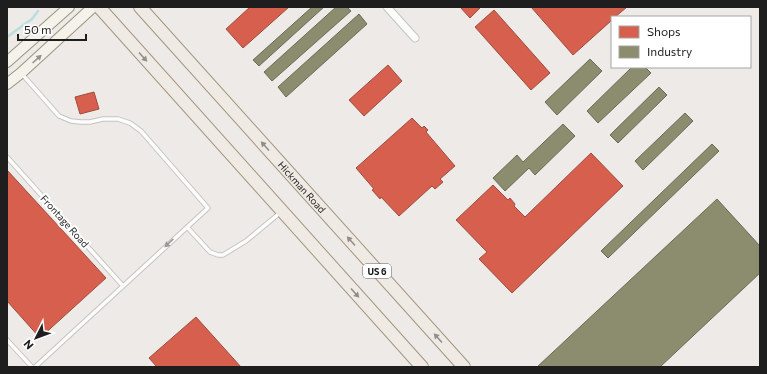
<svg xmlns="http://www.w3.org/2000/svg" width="767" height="374" font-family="Commissioner,sans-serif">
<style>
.shops{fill:#d6604d;stroke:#9f4c3f}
.industry{fill:#8c8c6e;stroke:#6b6b56}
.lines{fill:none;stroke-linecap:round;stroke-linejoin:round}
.stream{stroke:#badde1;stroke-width:2.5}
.service-casing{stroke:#c5c4c3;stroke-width:5.5}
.minor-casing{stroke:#c5c4c3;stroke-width:9}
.secondary-casing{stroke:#98967e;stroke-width:12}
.primary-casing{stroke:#a39583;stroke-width:14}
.service{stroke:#fcfcfb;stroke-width:3.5}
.minor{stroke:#fcfcfb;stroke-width:7}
.secondary{stroke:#f4f2ea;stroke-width:10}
.primary{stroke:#f0eae4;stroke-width:12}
.oneway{fill:#928e8b}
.oneway2{fill:#94938e}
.oneway3{fill:#989898}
.labels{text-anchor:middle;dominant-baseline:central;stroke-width:4;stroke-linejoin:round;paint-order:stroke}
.shield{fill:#fff;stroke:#626262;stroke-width:1}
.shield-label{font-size:9px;font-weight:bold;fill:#1e1e1e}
.street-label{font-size:10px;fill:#1e1e1e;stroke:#fff}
</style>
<rect width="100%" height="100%" fill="#edeae7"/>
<path class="shops" d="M 250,7 L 289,7 L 243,48 L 226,29 Z
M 460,7 L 481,7 L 470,18 Z
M 531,7 L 627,7 L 615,17 L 612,17 L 612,20 L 573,55 Z
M 494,10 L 550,73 L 531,90 L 475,27 Z
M 388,65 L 402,81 L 364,116 L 349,100 Z
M 94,92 L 99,109 L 80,114 L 75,97 Z
M 412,118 L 422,128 L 424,126 L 428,130 L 426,132 L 455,166 L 440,179 L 443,182 L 435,189 L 432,186 L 399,216 L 381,197 L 380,199 L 372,190 L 374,189 L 356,168 Z
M 591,153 L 623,186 L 512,293 L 479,259 L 487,252 L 456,220 L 493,185 L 508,200 L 510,198 L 515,204 L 514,206 L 525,217 Z
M 7,170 L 106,278 L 40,338 L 7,301 Z
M 196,317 L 241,367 L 157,367 L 149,358 Z"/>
<path class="industry" d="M 312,7 L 324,7 L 259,66 L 253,60 Z
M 336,7 L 338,8 L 339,7 L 347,7 L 351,11 L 272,81 L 264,72 Z
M 359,14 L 367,24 L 286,97 L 278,87 Z
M 590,59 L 602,71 L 557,115 L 545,102 Z
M 632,67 L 645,67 L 651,73 L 598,123 L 587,111 Z
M 659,87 L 667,95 L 618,143 L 610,135 Z
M 685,113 L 693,121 L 643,170 L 635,161 Z
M 563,124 L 575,136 L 535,175 L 529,168 L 505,191 L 493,178 L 517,155 L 523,162 Z
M 712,144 L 719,151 L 608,258 L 601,251 Z
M 717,199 L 760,246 L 760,273 L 660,367 L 537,367 Z"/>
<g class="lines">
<path class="stream" d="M 7,37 L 32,19 L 38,11"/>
<g class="service-casing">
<path id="service" d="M 22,74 L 59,116 L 71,121 L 81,122 L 90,122 L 103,119 L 118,119 L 130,123 L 141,131 L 208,208 L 35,367
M 7,157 L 123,286
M 187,227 L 210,252 L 218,255 L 223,255 L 246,241 L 281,212
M 7,340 L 32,367"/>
</g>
<g class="minor-casing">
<path id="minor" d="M 387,7 L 415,38"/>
</g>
<g class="secondary-casing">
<path id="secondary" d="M 7,62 L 69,7
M 7,84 L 21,73 L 93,7"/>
</g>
<g class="primary-casing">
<g id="primary">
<path d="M 99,7 L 422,367"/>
<path id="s1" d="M 140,7 L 464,367"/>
</g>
</g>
<use href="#service" class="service"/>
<use href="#minor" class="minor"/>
<use href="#secondary" class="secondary"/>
<use href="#primary" class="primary"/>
</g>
<defs><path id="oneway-solid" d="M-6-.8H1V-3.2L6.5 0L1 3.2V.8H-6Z"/></defs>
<g class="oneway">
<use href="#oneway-solid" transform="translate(143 57) rotate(48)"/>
<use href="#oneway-solid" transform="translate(265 146) rotate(-132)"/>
<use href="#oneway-solid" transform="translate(351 241) rotate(-132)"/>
<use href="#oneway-solid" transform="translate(355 293) rotate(48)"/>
<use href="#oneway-solid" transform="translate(438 338) rotate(-132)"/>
</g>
<use class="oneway2" href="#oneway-solid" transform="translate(37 59) rotate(-42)"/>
<use class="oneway3" href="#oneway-solid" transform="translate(169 243) rotate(137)"/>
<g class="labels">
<rect class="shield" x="363" y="264" width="28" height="14" rx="3"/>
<g class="shield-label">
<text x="377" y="271">US 6</text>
</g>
<g class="street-label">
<text stroke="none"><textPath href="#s1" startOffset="242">Hickman Road</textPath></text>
<text transform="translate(65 221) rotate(48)">Frontage Road</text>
</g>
</g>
<rect width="767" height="374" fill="none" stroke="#1e1e1e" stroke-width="16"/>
<rect x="611" y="16" width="140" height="52" fill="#ffffff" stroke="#a5a5a5"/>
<rect x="619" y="26" width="20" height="12" fill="#d6604d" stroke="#a5a5a5"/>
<text x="647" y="36" font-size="12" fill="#1e1e1e">Shops</text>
<rect x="619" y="46" width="20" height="12" fill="#8c8c6e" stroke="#a5a5a5"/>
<text x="647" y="56" font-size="12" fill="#1e1e1e">Industry</text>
<g transform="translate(36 338) rotate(228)" stroke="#ffffff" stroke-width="3" paint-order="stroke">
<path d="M0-3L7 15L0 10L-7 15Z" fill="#1e1e1e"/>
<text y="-6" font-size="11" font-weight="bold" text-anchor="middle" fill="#1e1e1e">N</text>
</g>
<path d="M18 34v6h68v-6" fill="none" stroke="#1e1e1e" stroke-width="2"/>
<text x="24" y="34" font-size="12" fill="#1e1e1e" stroke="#ffffff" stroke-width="3" paint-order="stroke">50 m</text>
</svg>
